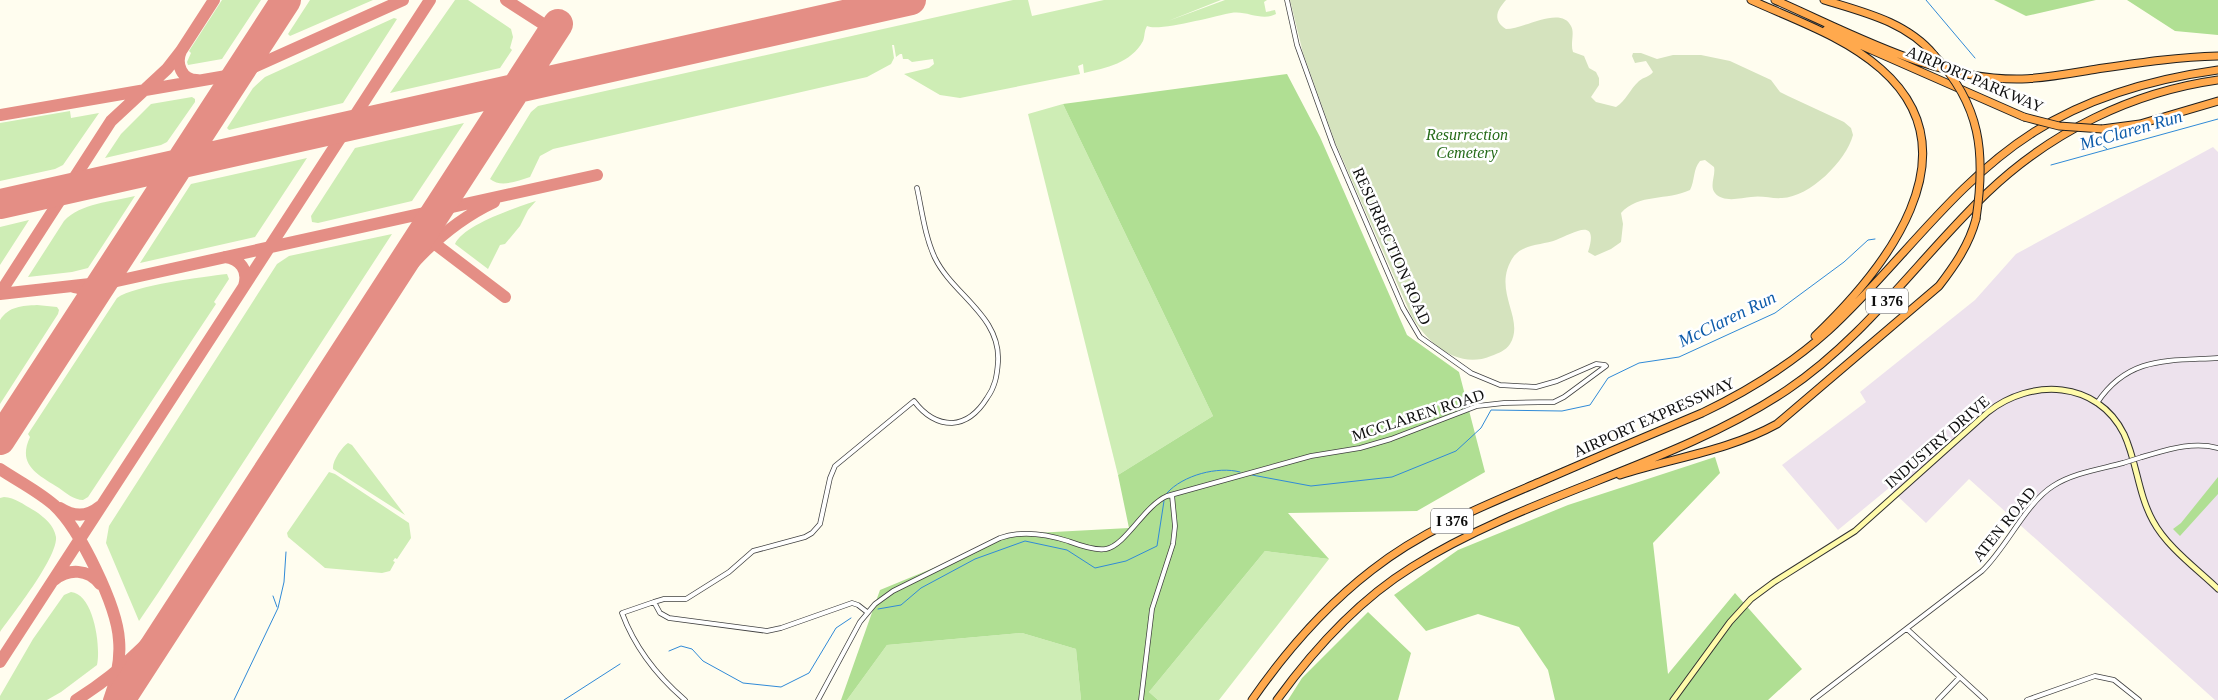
<svg xmlns="http://www.w3.org/2000/svg" width="2218" height="700" font-family="'Times New Roman',serif">
<style>
.industrial{fill:#ede2ed}
.green{fill:#ceedb5}
.forest{fill:#b0df93}
.cemetery{fill:#d5e3be}
.lines{fill:none;stroke-linecap:round;stroke-linejoin:round}
.stream{stroke:#308ad7;stroke-width:1}
.taxiway{stroke:#e48e85;stroke-width:12}
.runway{stroke:#e48e85;stroke-width:30}
.street-casing{stroke:#414141;stroke-width:5.5}
.secondary-casing{stroke:#303030;stroke-width:7}
.highway-casing{stroke:#1f1f1f;stroke-width:9}
.street{stroke:#fff;stroke-width:4}
.secondary{stroke:#fffbaa;stroke-width:5}
.highway{stroke:#ffa94d;stroke-width:7}
.street-bridge-casing{stroke:#414141;stroke-width:5.5;stroke-linecap:butt}
.highway-bridge-casing{stroke:#1f1f1f;stroke-width:9;stroke-linecap:butt}
.street-bridge{stroke:#fff;stroke-width:4}
.highway-bridge{stroke:#ffa94d;stroke-width:7}
.labels{text-anchor:middle;dominant-baseline:central;stroke-width:5;stroke-linejoin:round;paint-order:stroke}
.shield{fill:#fff;stroke:#565656;stroke-width:1}
.shield-label{font-size:15px;font-weight:bold;fill:#0e0e0e}
.street-label{font-size:16px;fill:#0e0e0e;stroke:#fff}
.park-label{font-size:16px;font-style:italic;fill:#256b19;stroke:#fff}
.water-label{font-size:18px;font-style:italic;fill:#0d5baa;stroke:#fff}
</style>
<rect width="100%" height="100%" fill="#fffdef"/>
<path class="industrial" d="M 2213,147 L 2218,152 L 2218,700 L 2215,700 L 1969,479 L 1926,523 L 1889,488 L 1838,530 L 1782,465 L 1866,402 L 1860,392 L 1975,300 L 2016,254 Z"/>
<path class="green" d="M 222,0 L 261,0 L 222,59 L 188,65 L 187,62 L 191,53 L 189,51 Z
M 310,0 L 373,0 L 290,36 L 288,34 Z
M 455,0 L 468,0 L 511,29 L 513,37 L 510,48 L 512,50 L 500,68 L 390,93 Z
M 1013,0 L 1028,0 L 1032,16 L 1104,0 L 1221,0 L 1168,21 L 1225,0 L 1267,0 L 1264,2 L 1266,12 L 1275,10 L 1276,14 C 1261,22 1247,10 1231,13 C 1215,16 1158,32 1147,26 C 1144,31 1145,36 1143,41 C 1131,63 1106,68 1084,73 L 1083,64 L 1078,66 L 1080,74 L 960,98 L 940,95 L 904,74 L 929,68 L 934,64 L 933,59 L 912,62 L 908,59 L 903,59 L 902,54 L 900,54 L 896,57 L 894,45 L 892,45 L 894,58 L 891,64 L 867,77 L 553,149 L 540,156 L 530,177 C 517,181 501,188 490,179 L 531,112 L 538,106 Z
M 394,18 L 397,19 L 343,103 L 229,130 L 227,128 L 253,88 L 265,77 Z
M 192,97 L 195,99 L 195,102 L 167,142 L 161,145 L 105,158 L 121,134 L 151,104 Z
M 1063,104 L 1213,416 L 1118,475 L 1028,114 Z
M 70,111 L 71,118 L 99,113 L 63,165 L 55,169 L 0,181 L 0,123 Z
M 464,123 L 412,201 L 318,223 L 312,222 L 311,216 L 355,148 Z
M 307,158 L 255,237 L 140,263 L 191,184 Z
M 135,196 L 88,268 L 72,272 L 28,277 L 64,221 C 81,203 111,202 135,196 Z
M 536,201 L 528,210 L 520,226 L 505,244 L 500,245 L 488,269 L 455,244 C 463,225 517,207 536,201 Z
M 29,220 L 0,265 L 0,227 Z
M 392,234 L 158,593 L 139,621 L 106,543 L 109,526 L 277,264 L 289,256 Z
M 227,274 L 229,279 L 214,302 L 216,304 L 88,497 L 83,500 C 74,500 66,493 59,488 C 37,474 17,465 30,437 L 28,434 L 117,298 C 135,285 203,277 227,274 Z
M 37,305 L 57,307 L 59,310 L 58,314 L 0,404 L 0,320 C 9,306 22,306 37,305 Z
M 348,443 L 352,445 L 405,515 L 333,469 C 332,461 342,447 348,443 Z
M 329,472 L 335,474 L 409,523 L 411,538 L 397,559 L 395,558 L 393,561 L 395,562 L 390,571 L 382,573 L 325,568 L 288,537 L 287,533 Z
M 4,497 C 16,498 24,505 35,511 C 44,517 54,525 56,537 C 58,557 13,614 0,632 L 0,498 Z
M 1265,551 L 1329,559 L 1219,700 L 1158,700 L 1149,692 Z
M 71,592 C 94,594 101,647 97,665 L 61,692 L 47,700 L 0,700 L 0,696 L 33,639 L 64,595 Z
M 1022,633 L 1076,649 L 1081,700 L 847,700 L 887,645 Z"/>
<path class="forest" d="M 1994,0 L 2096,0 L 2026,16 Z
M 2127,0 L 2218,0 L 2218,35 L 2175,31 Z
M 1287,74 L 1320,137 L 1407,335 L 1459,372 L 1485,472 L 1417,511 L 1288,513 L 1329,559 L 1265,551 L 1149,692 L 1158,700 L 1081,700 L 1076,649 L 1022,633 L 887,645 L 847,700 L 841,700 L 880,590 L 1016,534 L 1129,528 L 1118,475 L 1213,416 L 1063,104 Z
M 1715,457 L 1720,473 L 1653,543 L 1668,674 L 1735,593 L 1802,669 L 1768,700 L 1555,700 L 1548,670 L 1519,627 L 1478,614 L 1426,631 L 1394,595 L 1458,550 L 1568,505 Z
M 2218,477 L 2218,494 L 2180,536 L 2173,529 L 2181,523 Z
M 1368,612 L 1411,653 L 1398,700 L 1288,700 L 1302,678 Z"/>
<path class="cemetery" d="M 1290,0 L 1506,0 C 1497,10 1492,20 1506,29 C 1524,29 1561,5 1571,26 C 1575,33 1570,43 1573,52 L 1584,56 L 1589,68 L 1596,72 L 1599,78 L 1599,85 L 1591,97 L 1596,102 L 1616,107 C 1626,101 1630,89 1639,81 C 1644,77 1649,77 1653,72 L 1646,61 L 1635,63 L 1632,56 L 1633,53 L 1641,53 L 1657,59 L 1673,55 L 1701,55 L 1730,61 L 1771,80 L 1780,92 L 1788,96 L 1844,122 L 1851,128 L 1853,135 C 1846,161 1810,197 1782,198 C 1772,199 1762,195 1751,197 C 1741,198 1723,203 1715,193 C 1709,186 1716,175 1714,167 L 1705,160 L 1700,161 C 1693,169 1695,180 1690,190 C 1667,201 1639,193 1621,213 L 1623,224 L 1621,242 L 1611,249 L 1595,256 L 1588,252 C 1600,215 1572,234 1556,240 C 1543,245 1523,244 1514,256 C 1490,290 1526,318 1510,344 C 1505,351 1499,353 1491,356 C 1458,370 1427,343 1411,315 L 1335,142 L 1303,53 Z"/>
<g class="lines">
<path class="stream" d="M 1926,0 L 1975,58
M 2102,145 L 2107,149
M 2051,165 L 2218,119
M 1252,475 L 1311,486 L 1392,477 L 1456,451 L 1481,428 L 1491,410 L 1562,411 L 1590,405 L 1608,378 L 1639,363 L 1679,357 L 1775,313 L 1844,262 L 1868,240 L 1875,239
M 1167,493 C 1183,475 1218,466 1240,472
M 273,596 L 277,607
M 878,609 L 901,605 L 921,588 L 975,559 L 1025,541 L 1067,550 L 1095,568 L 1126,561 L 1157,546 L 1164,501
M 669,651 L 681,646 L 692,649 L 703,661 L 743,683 L 781,687 L 809,673 L 836,628 L 851,618
M 234,700 L 278,608 L 284,582 L 286,552
M 564,700 L 620,664"/>
<path class="taxiway" d="M 506,0 L 554,31
M 181,51 C 175,64 182,80 197,80
M 0,115 L 238,74 L 403,0
M 422,234 L 505,297
M 225,257 C 240,259 249,270 244,286
M 95,283 L 103,279 L 111,269
M 74,287 C 89,289 89,300 84,312
M 0,293 L 111,121 L 167,69 L 181,51 L 214,0
M 0,294 L 117,281 L 597,175
M 371,314 C 406,269 441,227 494,202
M 0,438 L 7,430
M 0,469 C 18,481 38,491 54,505 C 80,529 117,606 119,640 C 121,661 116,681 109,700
M 60,508 C 74,517 87,517 99,507
M 54,580 C 69,568 88,569 100,584
M 0,662 L 430,0
M 76,700 C 126,669 163,630 196,583"/>
<path class="runway" d="M 0,204 L 911,0
M 0,440 L 286,0
M 120,700 L 558,24"/>
<g class="street-casing">
<path id="street" d="M 1287,0 L 1297,45 L 1333,145 L 1403,308 L 1420,337 L 1471,373 L 1500,385 L 1536,387 L 1557,381 L 1596,364 L 1605,365
M 2097,403 C 2128,356 2168,361 2218,358
M 2142,457 C 2167,450 2192,441 2218,448
M 654,602 L 664,599 L 686,599 L 729,572 L 753,551 L 805,537 L 812,533 L 820,524 L 830,478 L 835,466 L 914,401 C 923,413 935,423 952,423 C 968,422 979,411 987,398 C 995,387 997,376 998,362 C 1001,316 953,295 935,258 C 925,237 922,211 917,188
M 1907,629 L 1985,700
M 685,700 C 657,676 635,648 622,613 L 654,602 L 660,613 L 669,618 L 767,631 L 781,628 L 852,603 L 858,605 L 867,612
M 818,700 L 860,622 L 875,604 L 893,591 L 1000,538 C 1022,530 1046,534 1068,541 C 1079,545 1095,551 1106,549 C 1126,545 1144,506 1167,496 L 1311,456 L 1360,448 L 1391,439 L 1477,406 L 1504,403 L 1554,402 L 1564,397 L 1606,366
M 1141,700 L 1152,609 L 1173,544 L 1175,526 L 1172,495
M 1813,700 L 1982,571 C 2007,547 2026,503 2053,486 C 2073,473 2101,469 2123,463
M 1938,700 L 1959,678
M 2027,700 L 2095,676 L 2114,680 L 2139,700"/>
</g>
<g class="secondary-casing">
<path id="secondary" d="M 1673,700 L 1730,622 L 1751,599 L 1774,582 L 1855,531 L 1988,412 C 2031,378 2097,380 2124,434 C 2137,462 2138,494 2153,521 C 2167,547 2196,568 2218,589"/>
</g>
<g class="highway-casing">
<path id="highway" d="M 1751,0 C 1795,20 1845,37 1881,69 C 1978,154 1884,270 1815,336
M 1775,0 C 1853,34 1935,81 2022,79 C 2047,78 2072,73 2097,69 C 2138,63 2177,57 2218,56
M 1824,0 C 1863,12 1907,22 1934,55
M 1826,30 L 2024,117
M 2102,129 L 2140,124 L 2218,101
M 1620,475 C 1672,458 1728,451 1777,424 L 1939,286 C 1955,265 1969,245 1976,219
M 1252,700 C 1286,651 1324,607 1372,570 C 1423,530 1483,506 1542,481 C 1595,458 1649,435 1702,413 C 1748,391 1790,365 1828,331 C 1898,267 1952,184 2034,132 C 2089,97 2153,79 2218,70
M 1277,700 C 1314,649 1357,601 1412,567 C 1528,494 1673,466 1787,390 C 1866,337 1920,257 1988,192 C 2051,132 2132,92 2218,80"/>
</g>
<use href="#street" class="street"/>
<use href="#secondary" class="secondary"/>
<use href="#highway" class="highway"/>
<g class="street-bridge-casing">
<path id="street-bridge" d="M 2123,463 L 2142,457"/>
</g>
<g class="highway-bridge-casing">
<path id="highway-bridge" d="M 1934,55 C 1981,105 1986,153 1976,219
M 2024,117 L 2059,126 L 2102,129"/>
</g>
<use href="#street-bridge" class="street-bridge"/>
<use href="#highway-bridge" class="highway-bridge"/>
</g>
<g class="labels">
<g class="shield">
<rect x="1866" y="288.5" width="42" height="25" rx="4"/>
<rect x="1431" y="508.5" width="42" height="25" rx="4"/>
</g>
<g class="shield-label">
<text x="1887" y="301">I 376</text>
<text x="1452" y="521">I 376</text>
</g>
<g class="street-label">
<text transform="translate(1975 79) rotate(23)">AIRPORT PARKWAY</text>
<text transform="translate(1392 246) rotate(66)">RESURRECTION ROAD</text>
<text transform="translate(1418 415) rotate(-18)">MCCLAREN ROAD</text>
<text transform="translate(1654 417) rotate(-24)">AIRPORT EXPRESSWAY</text>
<text transform="translate(1937 442) rotate(-41)">INDUSTRY DRIVE</text>
<text transform="translate(2004 524) rotate(-51)">ATEN ROAD</text>
</g>
<g class="park-label">
<text x="1467" y="134">Resurrection<tspan x="1467" dy="18">Cemetery</tspan></text>
</g>
<g class="water-label">
<text transform="translate(2131 130) rotate(-16)">McClaren Run</text>
<text transform="translate(1727 319) rotate(-26)">McClaren Run</text>
</g>
</g>
</svg>
